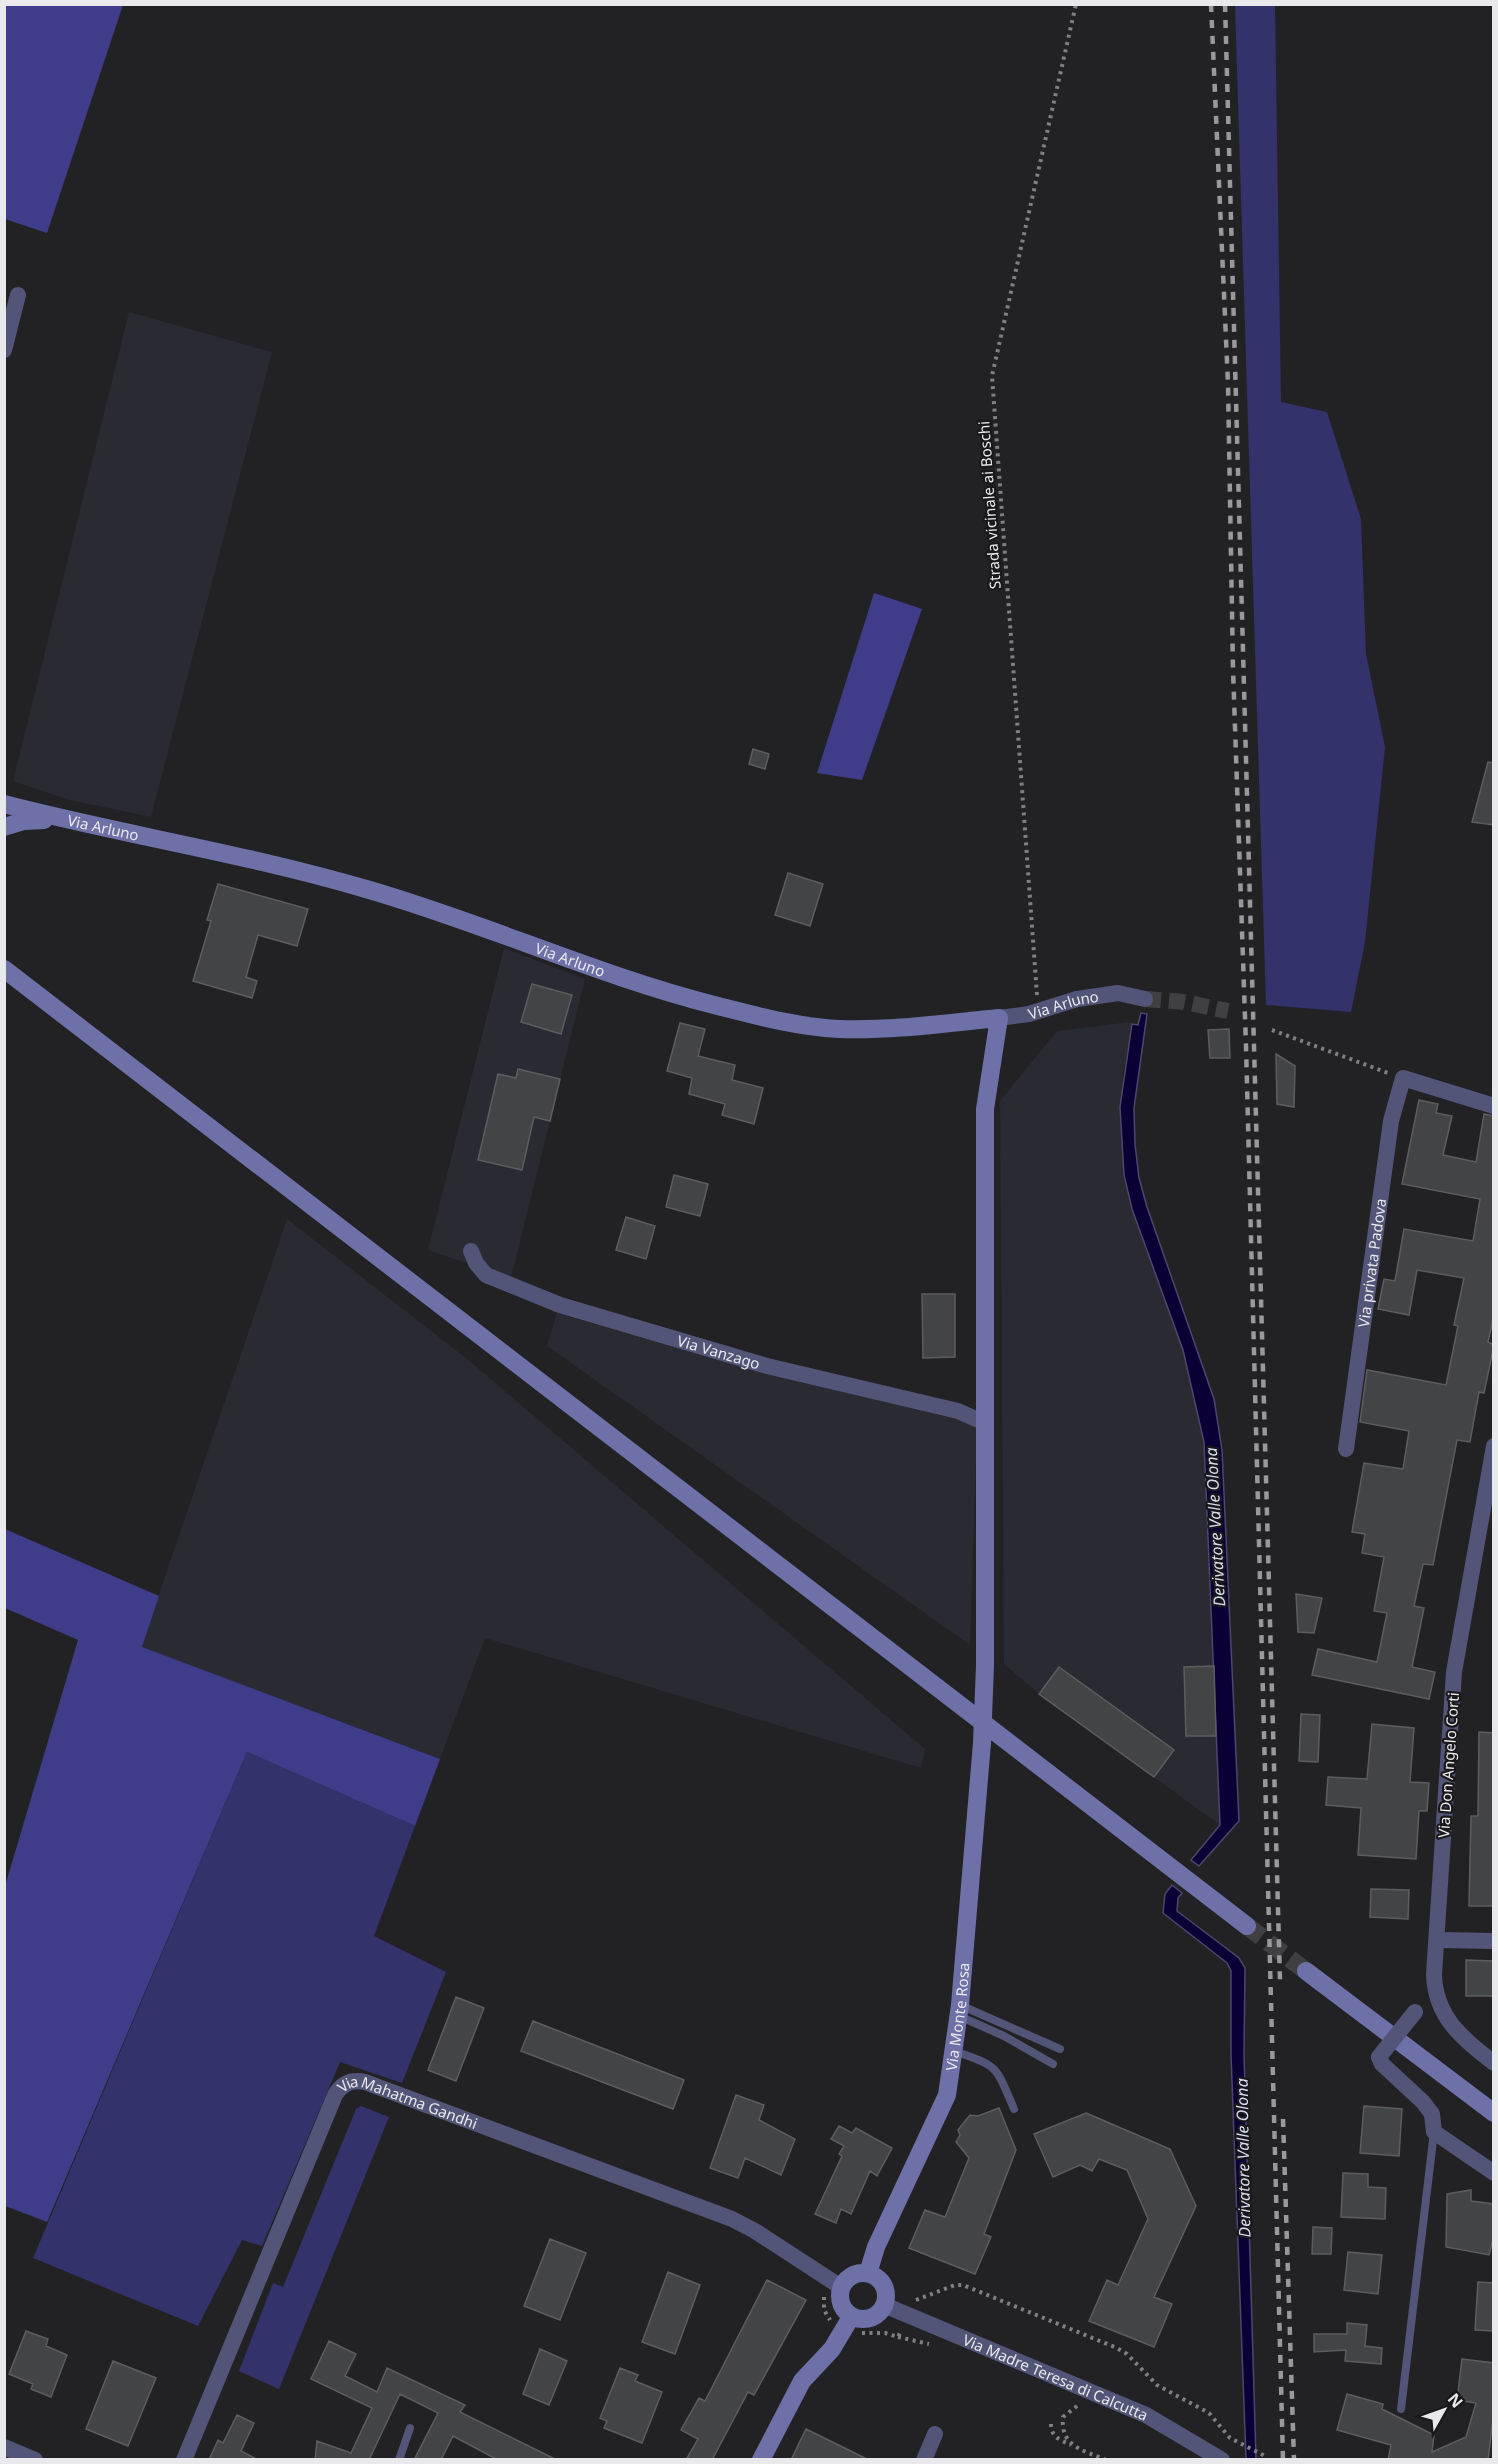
<svg xmlns="http://www.w3.org/2000/svg" width="1498" height="2464" font-family="'Noto Sans',sans-serif">
<style>
.built{fill:#292a32}
.green{fill:#33326b}
.forest{fill:#3f3c89}
.water{fill:#0b0036;stroke:#4e466c;stroke-width:1.5}
.building{fill:#434446;stroke:#5d5d60;stroke-width:1.5}
.lines{fill:none;stroke-linecap:round;stroke-linejoin:round}
.street-tunnel{stroke:#404043;stroke-width:16;stroke-dasharray:16 8;stroke-linecap:butt}
.secondary-tunnel{stroke:#404043;stroke-width:18;stroke-dasharray:18 9;stroke-linecap:butt}
.path{stroke:#808083;stroke-width:4;stroke-dasharray:3 4.5;stroke-linecap:butt}
.lane{stroke:#525577;stroke-width:8}
.street{stroke:#525577;stroke-width:16}
.secondary{stroke:#6e70a8;stroke-width:18}
.rail{stroke:#99999b;stroke-width:4.5;stroke-dasharray:8 8;stroke-linecap:butt}
.street-bridge{stroke:#525577;stroke-width:16}
.secondary-bridge{stroke:#6e70a8;stroke-width:18}
.labels{text-anchor:middle;dominant-baseline:central;stroke-width:4.5;stroke-linejoin:round;paint-order:stroke}
.street-label{font-size:15px;fill:#e9e9eb;stroke:#19191b}
.water-label{font-size:16px;font-style:italic;fill:#d9dbf2;stroke:#19191b}
</style>
<rect width="100%" height="100%" fill="#222225"/>
<path class="built" d="M 129,312 L 272,352 L 151,817 L 70,800 L 13,781 Z
M 504,948 L 585,979 L 511,1278 L 428,1250 Z
M 1130,1022 L 1132,1024 L 1122,1080 L 1124,1175 L 1132,1209 L 1183,1350 L 1204,1442 L 1220,1825 L 1039,1694 L 1004,1664 L 1000,1101 L 1057,1031 Z
M 287,1219 L 466,1358 L 925,1749 L 921,1768 L 485,1638 L 440,1759 L 141,1647 Z
M 557,1313 L 766,1373 L 956,1419 L 977,1428 L 970,1645 L 547,1346 Z"/>
<path class="green" d="M 1235,5 L 1275,5 L 1281,402 L 1327,412 L 1361,519 L 1366,654 L 1385,747 L 1365,942 L 1351,1012 L 1266,1005 Z
M 247,1752 L 415,1826 L 374,1936 L 446,1972 L 402,2083 L 340,2062 L 262,2246 L 242,2240 L 198,2326 L 33,2258 Z
M 361,2106 L 389,2117 L 279,2389 L 239,2371 L 273,2283 L 283,2287 L 356,2109 Z"/>
<path class="forest" d="M 5,4 L 123,5 L 47,233 L 5,219 Z
M 874,593 L 922,609 L 862,780 L 817,773 Z
M 5,1529 L 159,1596 L 142,1647 L 440,1759 L 415,1826 L 247,1752 L 47,2222 L 5,2206 L 5,1886 L 78,1640 L 5,1608 Z"/>
<path class="water" d="M 1141,1013 L 1147,1014 L 1134,1108 L 1135,1144 L 1139,1178 L 1147,1207 L 1214,1399 L 1222,1450 L 1239,1821 L 1199,1866 L 1191,1860 L 1220,1825 L 1204,1442 L 1183,1350 L 1132,1209 L 1124,1175 L 1120,1107 L 1132,1024 L 1138,1025 Z
M 1172,1885 L 1182,1893 L 1178,1898 L 1177,1911 L 1239,1958 L 1245,1968 L 1244,2055 L 1256,2459 L 1246,2459 L 1231,2054 L 1231,1971 L 1227,1963 L 1163,1913 L 1165,1894 Z"/>
<path class="building" d="M 753,749 L 769,754 L 765,769 L 749,764 Z
M 1488,762 L 1494,763 L 1494,825 L 1472,822 Z
M 788,873 L 823,884 L 810,926 L 775,915 Z
M 218,884 L 308,909 L 297,946 L 258,935 L 246,977 L 257,981 L 252,998 L 193,981 L 211,921 L 207,920 Z
M 532,984 L 572,995 L 561,1034 L 521,1022 Z
M 680,1023 L 705,1029 L 698,1056 L 735,1065 L 732,1080 L 763,1088 L 754,1124 L 722,1115 L 725,1104 L 689,1094 L 692,1078 L 667,1071 Z
M 1229,1029 L 1230,1058 L 1210,1058 L 1208,1030 Z
M 1276,1054 L 1295,1066 L 1294,1107 L 1277,1104 Z
M 518,1069 L 560,1079 L 550,1121 L 534,1117 L 522,1170 L 478,1160 L 498,1074 L 516,1078 Z
M 1419,1100 L 1438,1104 L 1436,1113 L 1452,1116 L 1443,1155 L 1476,1162 L 1484,1114 L 1494,1116 L 1494,1315 L 1488,1342 L 1494,1345 L 1484,1393 L 1479,1392 L 1470,1442 L 1457,1440 L 1433,1565 L 1423,1564 L 1414,1606 L 1424,1608 L 1412,1667 L 1435,1672 L 1429,1699 L 1312,1675 L 1318,1649 L 1377,1662 L 1387,1613 L 1374,1611 L 1384,1557 L 1362,1553 L 1365,1534 L 1352,1532 L 1364,1463 L 1403,1469 L 1409,1431 L 1360,1422 L 1367,1370 L 1446,1385 L 1458,1326 L 1454,1325 L 1464,1278 L 1417,1270 L 1409,1315 L 1378,1309 L 1384,1279 L 1395,1281 L 1404,1229 L 1473,1241 L 1480,1199 L 1402,1184 Z
M 674,1175 L 708,1184 L 700,1216 L 666,1207 Z
M 626,1217 L 655,1226 L 646,1259 L 616,1250 Z
M 922,1294 L 955,1294 L 955,1357 L 923,1358 Z
M 1296,1594 L 1322,1598 L 1314,1633 L 1298,1632 Z
M 1214,1666 L 1216,1736 L 1186,1736 L 1184,1667 Z
M 1059,1667 L 1174,1750 L 1154,1777 L 1039,1694 Z
M 1301,1714 L 1320,1715 L 1318,1762 L 1299,1761 Z
M 1372,1724 L 1414,1728 L 1410,1782 L 1429,1783 L 1427,1811 L 1419,1811 L 1416,1859 L 1358,1855 L 1361,1808 L 1326,1805 L 1328,1777 L 1367,1779 Z
M 1479,1732 L 1494,1733 L 1494,1906 L 1469,1906 L 1471,1816 L 1478,1816 Z
M 1371,1889 L 1409,1890 L 1408,1919 L 1370,1917 Z
M 1466,1960 L 1494,1961 L 1494,1996 L 1466,1996 Z
M 456,1997 L 484,2008 L 456,2081 L 428,2070 Z
M 533,2021 L 684,2080 L 673,2109 L 521,2051 Z
M 736,2095 L 764,2105 L 759,2120 L 795,2139 L 781,2175 L 745,2158 L 738,2178 L 710,2168 Z
M 1364,2106 L 1402,2109 L 1399,2156 L 1360,2153 Z
M 999,2108 L 1016,2150 L 984,2234 L 991,2237 L 975,2274 L 909,2248 L 925,2210 L 945,2217 L 969,2158 L 956,2142 L 960,2135 L 958,2130 L 970,2115 L 978,2116 Z
M 1086,2113 L 1170,2149 L 1196,2206 L 1154,2297 L 1172,2304 L 1154,2347 L 1089,2321 L 1107,2280 L 1118,2285 L 1148,2219 L 1127,2170 L 1099,2159 L 1092,2171 L 1080,2165 L 1053,2177 L 1034,2134 Z
M 839,2126 L 852,2133 L 856,2128 L 892,2148 L 877,2176 L 870,2171 L 851,2214 L 841,2209 L 836,2223 L 815,2214 L 842,2156 L 839,2154 L 844,2146 L 831,2139 Z
M 1343,2173 L 1368,2174 L 1368,2187 L 1386,2188 L 1385,2219 L 1341,2217 Z
M 1471,2190 L 1471,2201 L 1494,2204 L 1494,2236 L 1489,2255 L 1446,2247 L 1447,2194 Z
M 1313,2227 L 1332,2228 L 1331,2254 L 1312,2254 Z
M 550,2239 L 586,2253 L 560,2320 L 524,2306 Z
M 1348,2252 L 1382,2255 L 1378,2294 L 1344,2290 Z
M 668,2272 L 700,2285 L 675,2354 L 642,2342 Z
M 767,2280 L 806,2300 L 754,2395 L 748,2392 L 712,2460 L 686,2460 L 698,2439 L 681,2430 L 699,2398 L 705,2401 Z
M 1478,2282 L 1494,2283 L 1494,2331 L 1475,2330 Z
M 1347,2323 L 1367,2325 L 1365,2346 L 1382,2348 L 1381,2364 L 1345,2361 L 1346,2350 L 1314,2352 L 1314,2334 L 1347,2334 Z
M 26,2331 L 48,2339 L 46,2346 L 67,2355 L 51,2397 L 31,2389 L 33,2384 L 9,2374 Z
M 329,2341 L 356,2354 L 345,2376 L 377,2392 L 387,2368 L 465,2405 L 460,2412 L 557,2460 L 498,2460 L 453,2436 L 441,2460 L 414,2460 L 438,2413 L 400,2394 L 369,2460 L 315,2460 L 317,2441 L 351,2453 L 372,2408 L 311,2379 Z
M 540,2349 L 567,2361 L 549,2405 L 523,2394 Z
M 1462,2359 L 1494,2363 L 1494,2411 L 1488,2460 L 1388,2460 L 1391,2445 L 1337,2430 L 1347,2394 L 1383,2404 L 1382,2409 L 1434,2435 L 1432,2452 L 1466,2437 L 1476,2403 L 1457,2400 Z
M 113,2361 L 156,2378 L 128,2446 L 86,2429 Z
M 620,2368 L 638,2375 L 635,2381 L 662,2392 L 642,2443 L 604,2428 L 607,2421 L 600,2418 Z
M 237,2415 L 254,2423 L 241,2451 L 258,2460 L 209,2460 L 218,2440 L 223,2443 Z
M 806,2429 L 869,2460 L 791,2460 Z"/>
<g class="lines">
<path class="street-tunnel" d="M 1145,999 L 1184,1002 L 1228,1011"/>
<path class="secondary-tunnel" d="M 1247,1926 L 1306,1971"/>
<path class="path" d="M 1037,995 L 992,376 L 1076,4
M 1272,1030 L 1388,1073
M 824,2297 L 824,2310 L 830,2320
M 916,2300 L 955,2285 L 963,2285 L 1117,2348 L 1127,2354 L 1157,2385 L 1209,2413 L 1230,2438 L 1265,2456 L 1265,2460
M 862,2333 L 885,2333 L 898,2337 L 901,2331
M 898,2337 L 929,2344
M 1077,2406 L 1063,2417 C 1060,2447 1083,2450 1106,2460
M 1051,2424 C 1051,2437 1060,2440 1071,2445"/>
<path class="lane" d="M 960,2005 L 1060,2049
M 959,2016 L 1004,2036 L 1053,2064
M 954,2051 C 1000,2067 995,2065 1014,2109
M 1401,2409 L 1434,2132
M 399,2460 L 410,2428"/>
<g class="street">
<path d="M 4,350 L 18,295"/>
<path id="s1" d="M 999,1018 L 1029,1014 L 1077,999 L 1118,993 L 1145,999"/>
<path id="s2" d="M 471,1251 L 476,1263 L 486,1275 L 560,1305 L 767,1366 L 958,1411 L 985,1423"/>
<path d="M 1494,1446 L 1454,1672 L 1434,1974 C 1435,2017 1462,2038 1494,2063"/>
<path id="s3" d="M 1346,1449 L 1391,1121 L 1403,1078 L 1494,1106"/>
<path d="M 1437,1940 L 1494,1941"/>
<path d="M 1379,2057 L 1382,2064 L 1423,2102 L 1432,2114 L 1434,2132 L 1494,2173"/>
<path id="s4" d="M 884,2305 L 1146,2415 L 1222,2460"/>
<path d="M 4,2447 L 35,2460"/>
<path id="s5" d="M 184,2460 L 335,2095 C 342,2083 352,2079 365,2082 L 732,2219 L 755,2231 L 841,2287"/>
<path d="M 924,2460 L 935,2434"/>
</g>
<g class="secondary">
<path id="s6" d="M 4,804 C 124,835 247,854 366,889 C 485,923 598,976 718,1006 C 757,1016 798,1027 839,1029 C 892,1031 946,1023 999,1018 L 985,1109 L 985,1665"/>
<path d="M 4,827 L 24,821 L 44,820"/>
<path d="M 4,969 L 1247,1926"/>
<path d="M 1306,1971 L 1494,2113"/>
<circle cx="863" cy="2296" r="23"/>
<path id="s7" d="M 868,2273 L 876,2247 L 947,2095 L 960,2005 L 982,1743"/>
<path d="M 761,2460 L 802,2381 L 832,2349 L 851,2317"/>
</g>
<path class="rail" d="M 1211,4 L 1228,384 L 1233,669 L 1246,1046 L 1283,2460
M 1225,4 L 1280,1981
M 1283,2119 L 1294,2460"/>
<path class="street-bridge" d="M 1379,2057 L 1415,2012"/>
<path class="secondary-bridge" d="M 982,1743 L 985,1665"/>
</g>
<g class="labels">
<g class="street-label">
<text transform="translate(989 505) rotate(-94)">Strada vicinale ai Boschi</text>
<text stroke="none"><textPath href="#s6" startOffset="102">Via Arluno</textPath></text>
<text stroke="none"><textPath href="#s6" startOffset="588">Via Arluno</textPath></text>
<text stroke="none"><textPath href="#s1" startOffset="66">Via Arluno</textPath></text>
<text stroke="none"><textPath href="#s3" startOffset="188">Via privata Padova</textPath></text>
<text stroke="none"><textPath href="#s2" startOffset="274">Via Vanzago</textPath></text>
<text transform="translate(1448 1765) rotate(-86)">Via Don Angelo Corti</text>
<text stroke="none"><textPath href="#s7" startOffset="274">Via Monte Rosa</textPath></text>
<text stroke="none"><textPath href="#s5" startOffset="476">Via Mahatma Gandhi</textPath></text>
<text stroke="none"><textPath href="#s4" startOffset="186">Via Madre Teresa di Calcutta</textPath></text>
</g>
<g class="water-label">
<text transform="translate(1215 1527) rotate(-93)">Derivatore Valle Olona</text>
<text transform="translate(1243 2158) rotate(-91)">Derivatore Valle Olona</text>
</g>
</g>
<rect width="1498" height="2464" fill="none" stroke="#e9e9eb" stroke-width="12"/>
<g transform="translate(1444 2410) rotate(50)" stroke="#19191b" stroke-width="4.5" paint-order="stroke">
<path d="M0-4.5L10 22L0 15L-10 22Z" fill="#e9e9eb"/>
<text y="-9" font-size="16" font-weight="bold" text-anchor="middle" fill="#e9e9eb">N</text>
</g>
</svg>
